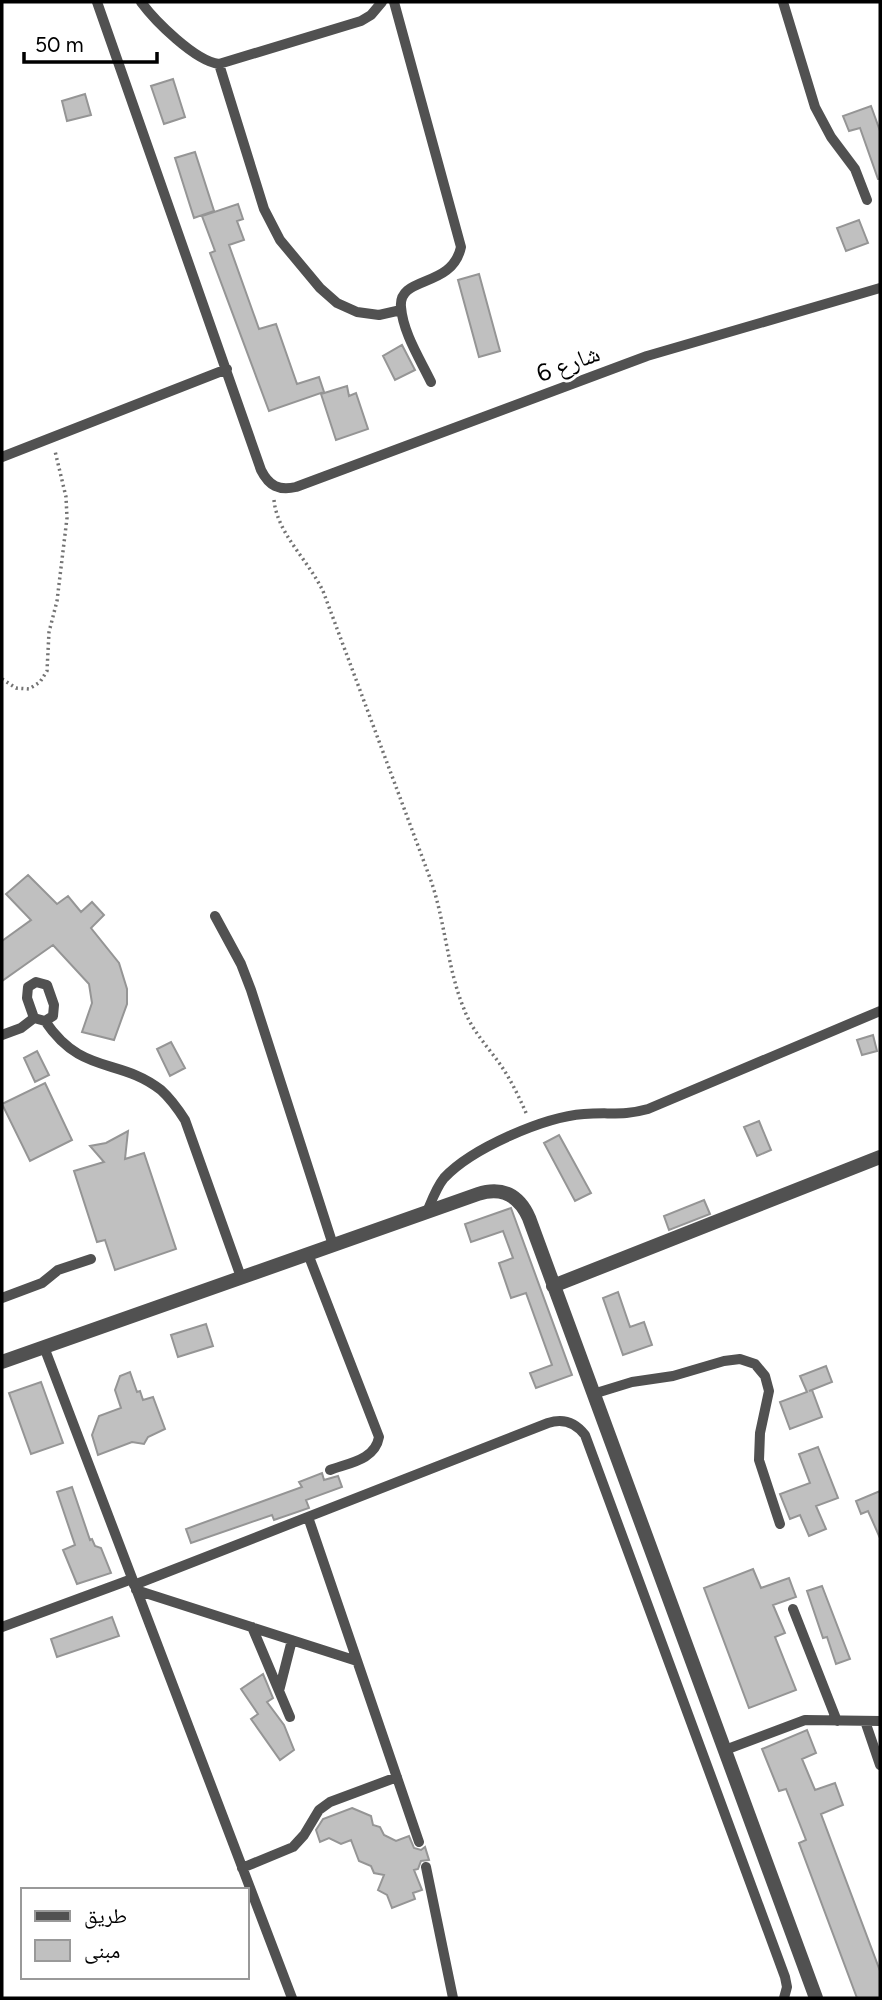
<svg xmlns="http://www.w3.org/2000/svg" width="882" height="2000" font-family="Figtree,'Noto Naskh Arabic',sans-serif">
<style>
.building{fill:#c0c0c0;stroke:#959595;stroke-width:2}
.lines{fill:none;stroke-linecap:round;stroke-linejoin:round}
.path{stroke:#737373;stroke-width:3.5;stroke-dasharray:2 3.5;stroke-linecap:butt}
.lane{stroke:#515151;stroke-width:10}
.street{stroke:#515151;stroke-width:14}
.labels{text-anchor:middle;dominant-baseline:central;stroke-width:6;stroke-linejoin:round;paint-order:stroke}
.street-label{font-size:24px;fill:#000;stroke:#fff}
</style>
<rect width="100%" height="100%" fill="#fff"/>
<path class="building" d="M 173,79 L 185,117 L 164,124 L 151,86 Z
M 85,94 L 91,115 L 67,121 L 62,101 Z
M 871,106 L 880,131 L 880,179 L 878,179 L 860,128 L 849,131 L 843,116 Z
M 195,152 L 214,211 L 194,218 L 175,158 Z
M 238,204 L 243,219 L 237,221 L 244,240 L 229,245 L 259,329 L 276,324 L 297,384 L 319,377 L 324,392 L 269,411 L 210,253 L 215,251 L 202,216 Z
M 859,220 L 868,243 L 846,251 L 837,228 Z
M 479,274 L 500,351 L 479,357 L 458,280 Z
M 402,345 L 415,370 L 395,380 L 383,356 Z
M 347,386 L 349,396 L 356,393 L 368,429 L 336,440 L 321,394 Z
M 28,875 L 57,904 L 68,896 L 81,912 L 92,902 L 104,915 L 91,928 L 119,963 L 127,989 L 127,1004 L 114,1040 L 82,1032 L 92,1003 L 89,984 L 53,945 L 2,981 L 2,941 L 31,920 L 6,894 Z
M 873,1035 L 877,1051 L 862,1055 L 857,1040 Z
M 171,1042 L 185,1068 L 170,1076 L 157,1049 Z
M 37,1051 L 49,1075 L 35,1082 L 24,1058 Z
M 45,1083 L 72,1140 L 30,1161 L 2,1104 Z
M 759,1121 L 771,1150 L 757,1156 L 744,1127 Z
M 128,1131 L 125,1159 L 144,1153 L 176,1249 L 115,1270 L 105,1240 L 97,1242 L 74,1171 L 104,1162 L 90,1146 L 106,1143 Z
M 559,1135 L 591,1193 L 575,1201 L 544,1143 Z
M 704,1200 L 710,1214 L 669,1230 L 664,1216 Z
M 511,1208 L 572,1375 L 536,1388 L 530,1373 L 552,1365 L 526,1293 L 511,1298 L 499,1263 L 513,1258 L 503,1231 L 471,1242 L 465,1224 Z
M 618,1292 L 630,1327 L 644,1322 L 652,1345 L 623,1355 L 603,1298 Z
M 206,1324 L 213,1346 L 178,1357 L 171,1335 Z
M 826,1366 L 832,1382 L 809,1391 L 812,1390 L 822,1417 L 790,1429 L 780,1402 L 807,1392 L 800,1376 Z
M 130,1372 L 137,1392 L 140,1391 L 143,1400 L 153,1397 L 165,1429 L 148,1437 L 144,1444 L 132,1442 L 98,1455 L 92,1435 L 99,1416 L 121,1408 L 115,1390 L 120,1376 Z
M 41,1382 L 63,1443 L 31,1454 L 9,1393 Z
M 818,1447 L 838,1498 L 816,1506 L 826,1529 L 809,1536 L 800,1515 L 790,1519 L 780,1494 L 810,1483 L 799,1454 Z
M 322,1473 L 324,1480 L 338,1476 L 342,1487 L 306,1500 L 309,1508 L 274,1520 L 272,1515 L 191,1543 L 186,1529 L 302,1487 L 299,1482 Z
M 72,1487 L 90,1540 L 92,1539 L 95,1546 L 101,1548 L 111,1573 L 77,1584 L 63,1550 L 75,1545 L 57,1492 Z
M 880,1491 L 880,1538 L 868,1511 L 861,1514 L 856,1501 Z
M 753,1569 L 761,1588 L 789,1578 L 796,1597 L 773,1605 L 785,1633 L 775,1637 L 796,1690 L 749,1708 L 704,1588 Z
M 822,1586 L 850,1659 L 836,1664 L 827,1637 L 823,1638 L 807,1591 Z
M 112,1617 L 119,1636 L 57,1657 L 51,1639 Z
M 263,1674 L 273,1698 L 267,1702 L 284,1725 L 294,1750 L 280,1760 L 251,1719 L 258,1714 L 241,1689 Z
M 807,1730 L 816,1753 L 802,1759 L 815,1790 L 835,1783 L 843,1805 L 821,1814 L 880,1971 L 880,1998 L 857,1998 L 799,1843 L 806,1840 L 786,1789 L 779,1791 L 762,1749 Z
M 352,1808 L 371,1816 L 373,1825 L 380,1827 L 384,1835 L 396,1841 L 409,1836 L 414,1848 L 421,1850 L 425,1847 L 429,1860 L 421,1861 L 418,1869 L 414,1870 L 422,1890 L 413,1893 L 415,1899 L 392,1908 L 387,1895 L 378,1890 L 384,1875 L 374,1873 L 371,1866 L 359,1861 L 351,1840 L 341,1844 L 329,1838 L 320,1842 L 316,1830 L 323,1819 Z"/>
<g class="lines">
<path class="path" d="M 274,500 C 277,533 308,560 323,591 L 430,878 C 445,919 447,968 464,1009 C 472,1031 489,1048 502,1067 C 512,1082 520,1099 527,1115
M 2,679 L 16,688 L 29,689 L 40,682 L 47,671 L 49,632 L 57,601 L 67,518 L 66,497 L 55,451"/>
<path class="lane" d="M 97,2 L 261,470 C 269,486 279,491 296,487 L 647,356 L 880,288
M 141,2 C 155,21 195,61 219,64 L 361,21 L 371,15 L 382,2
M 394,2 L 461,247 C 452,289 398,275 401,307 C 403,333 420,359 431,382
M 783,2 L 815,107 L 831,137 L 855,169 L 867,200
M 219,64 L 264,209 L 280,240 L 320,288 L 337,303 L 357,312 L 379,315 L 401,310
M 2,457 L 227,369
M 215,916 L 241,964 L 251,990 L 333,1245
M 36,982 L 47,985 L 54,1005 L 53,1016 L 45,1021 L 34,1018 L 27,998 L 28,987 Z
M 45,1021 C 82,1076 119,1057 161,1090 C 171,1099 178,1109 185,1120 L 241,1277
M 2,1035 L 21,1028 L 34,1018
M 427,1212 C 432,1200 436,1188 444,1178 C 472,1148 544,1117 584,1114 C 609,1112 623,1116 648,1109 L 880,1011
M 308,1254 L 379,1437 C 375,1460 349,1463 330,1470
M 2,1298 L 42,1283 L 58,1270 L 91,1259
M 44,1347 L 292,1998
M 593,1394 L 632,1382 L 673,1376 L 724,1361 L 740,1359 L 755,1364 L 765,1376 L 769,1391 L 760,1433 L 759,1460 L 780,1524
M 308,1517 L 419,1842
M 134,1585 L 548,1423 C 563,1418 575,1422 585,1435 L 785,1977 L 787,1987 L 784,1998
M 136,1590 L 357,1661
M 793,1609 L 837,1721
M 2,1627 L 132,1579
M 252,1627 L 290,1717
M 279,1691 L 292,1640
M 865,1721 L 880,1765
M 725,1750 L 805,1720 L 880,1721
M 426,1867 L 453,1998
M 242,1868 L 293,1847 L 304,1835 L 319,1810 L 330,1802 L 397,1777"/>
<path class="street" d="M 553,1286 L 880,1157
M 2,1362 L 478,1194 C 502,1186 519,1195 529,1218 L 816,1998"/>
</g>
<g class="labels">
<g class="street-label">
<text transform="translate(568 363) rotate(-20)">شارع 6</text>
</g>
</g>
<rect width="882" height="2000" fill="none" stroke="#000000" stroke-width="7"/>
<rect x="21" y="1888" width="228" height="91" fill="#ffffff" stroke="#999999" stroke-width="2"/>
<rect x="35" y="1911" width="35" height="10" fill="#515151" stroke="#999999" stroke-width="2"/>
<text x="84" y="1923" font-size="21" fill="#000000">طريق</text>
<rect x="35" y="1940" width="35" height="21" fill="#c0c0c0" stroke="#999999" stroke-width="2"/>
<text x="84" y="1958" font-size="21" fill="#000000">مبنى</text>
<path d="M24 52v10h133v-10" fill="none" stroke="#000000" stroke-width="3.5"/>
<text x="35" y="52" font-size="21" fill="#000000" stroke="#ffffff" stroke-width="5" paint-order="stroke">50 m</text>
</svg>
